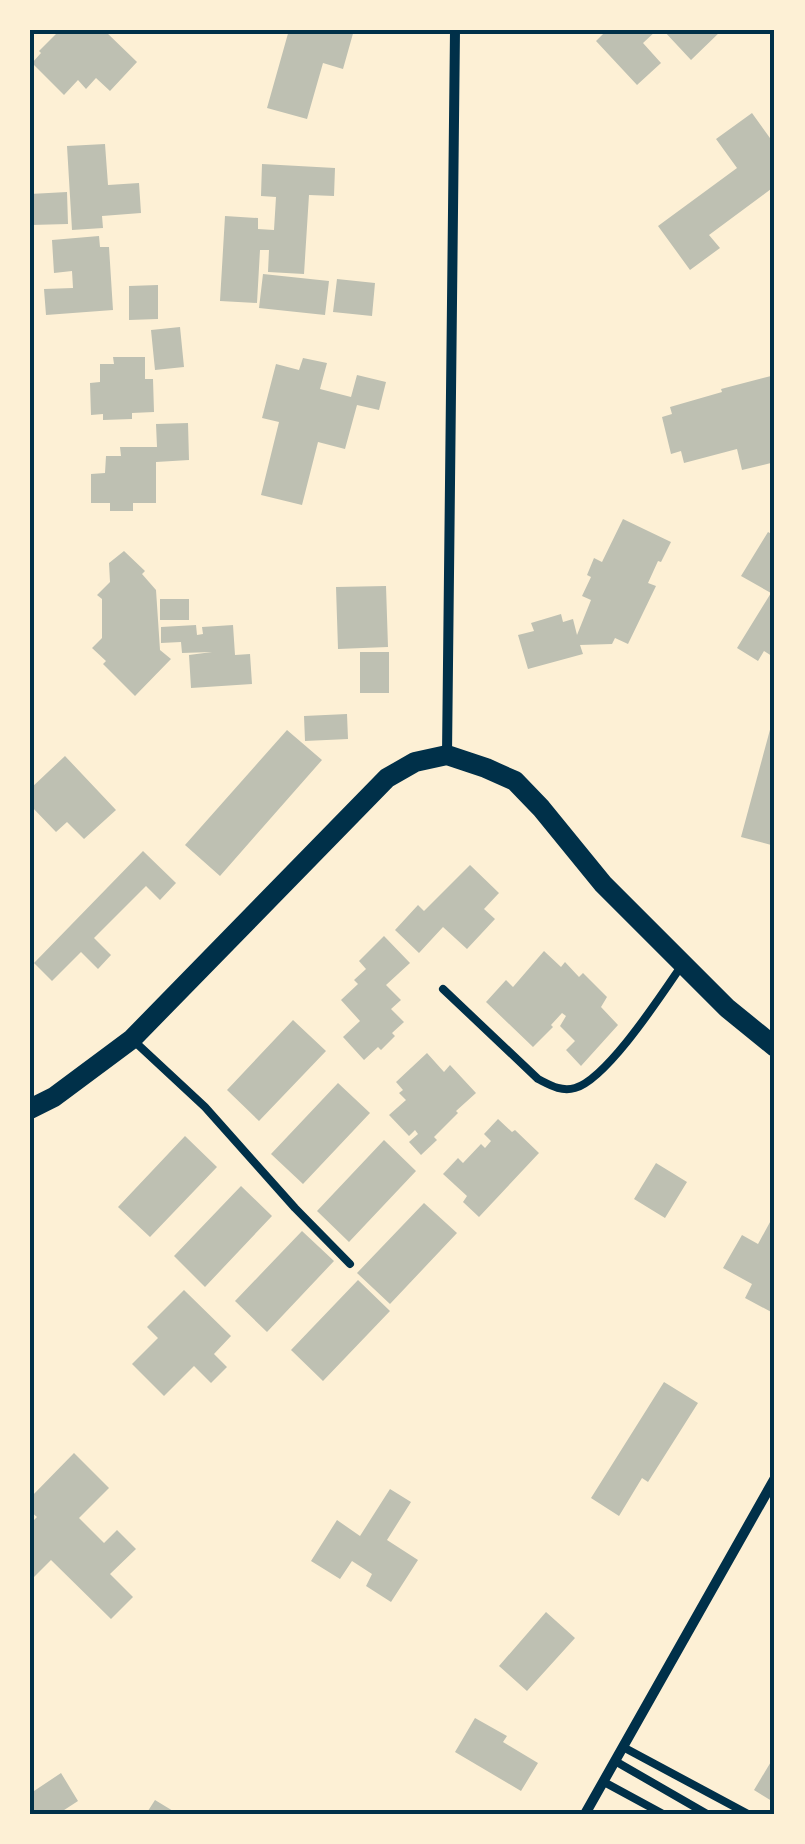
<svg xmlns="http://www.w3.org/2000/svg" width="805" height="1844" font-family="'PT Sans Narrow',sans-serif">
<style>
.building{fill:#bec0b2}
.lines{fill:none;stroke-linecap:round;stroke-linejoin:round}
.service{stroke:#003049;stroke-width:8}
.minor{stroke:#003049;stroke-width:10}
.secondary{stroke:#003049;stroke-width:20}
.neatline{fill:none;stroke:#003049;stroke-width:4}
</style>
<rect width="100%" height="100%" fill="#fdf0d5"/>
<path class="building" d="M 60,30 L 67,34 L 71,30 L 104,30 L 137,62 L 110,91 L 96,78 L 86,89 L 78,80 L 64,95 L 32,63 L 41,53 L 39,51 Z
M 289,30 L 354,30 L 343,69 L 323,63 L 307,119 L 267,108 Z
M 607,30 L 657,30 L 643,43 L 661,63 L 637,85 L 596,41 Z
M 663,30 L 722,30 L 691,60 Z
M 752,113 L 775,145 L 775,186 L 709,235 L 720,248 L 690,270 L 658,226 L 737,168 L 716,139 Z
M 105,144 L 108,185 L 139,183 L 141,213 L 102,216 L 103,228 L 72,230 L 67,146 Z
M 262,164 L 335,168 L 334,196 L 309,195 L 304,274 L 268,272 L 269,250 L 260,250 L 257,303 L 220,301 L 225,216 L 258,218 L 258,229 L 274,230 L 276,197 L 261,196 Z
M 67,192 L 68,224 L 31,225 L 30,194 Z
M 99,236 L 100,247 L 109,247 L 113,310 L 46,315 L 44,289 L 73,288 L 72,271 L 54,273 L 52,240 Z
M 263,274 L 329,281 L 325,315 L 259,308 Z
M 337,279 L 375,283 L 372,316 L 333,312 Z
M 158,285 L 158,319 L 129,320 L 129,286 Z
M 180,327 L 184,367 L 155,370 L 151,330 Z
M 113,357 L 145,357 L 145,379 L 153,379 L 154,412 L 132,413 L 132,419 L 103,420 L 103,414 L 91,415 L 90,383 L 100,382 L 100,364 L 114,364 Z
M 303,358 L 327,363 L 320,389 L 351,397 L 357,375 L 386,382 L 379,410 L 357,405 L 345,449 L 318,442 L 302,505 L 261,495 L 279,422 L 262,418 L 276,364 L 299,370 Z
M 775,375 L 775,462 L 742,470 L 737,449 L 684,463 L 681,451 L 671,454 L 662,417 L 672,414 L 670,407 L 722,392 L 721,389 Z
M 188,423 L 189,460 L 156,462 L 156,503 L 133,503 L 133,511 L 110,511 L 110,503 L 91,503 L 91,474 L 105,473 L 106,456 L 121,456 L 120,447 L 157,447 L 156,424 Z
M 623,519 L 671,542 L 661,562 L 658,561 L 648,583 L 656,586 L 628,644 L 615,638 L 612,644 L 580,645 L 583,654 L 528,669 L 518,635 L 534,631 L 531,623 L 561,614 L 563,622 L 573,619 L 577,635 L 591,600 L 582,596 L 591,577 L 587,575 L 594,558 L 602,562 Z
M 768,532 L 775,536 L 775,658 L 764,651 L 758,661 L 737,648 L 771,593 L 741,576 Z
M 124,551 L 145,571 L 142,574 L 156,590 L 160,650 L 171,659 L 135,696 L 103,664 L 106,661 L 92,648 L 102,638 L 102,599 L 97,595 L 110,582 L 109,563 Z
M 386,586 L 388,647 L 338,649 L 336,587 Z
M 160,599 L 189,599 L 189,620 L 160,620 Z
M 196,625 L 197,635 L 203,634 L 202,627 L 233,625 L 235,655 L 250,654 L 252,684 L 191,688 L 189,655 L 212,652 L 182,653 L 181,642 L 161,643 L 161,627 Z
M 360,652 L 389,652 L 389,693 L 360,693 Z
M 347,714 L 348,739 L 305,741 L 304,716 Z
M 774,715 L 775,715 L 775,846 L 741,837 Z
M 287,730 L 322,760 L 220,876 L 185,845 Z
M 65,756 L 116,810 L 84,839 L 67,822 L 56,832 L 30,805 L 30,789 Z
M 143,851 L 176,883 L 160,900 L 146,886 L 94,938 L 111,955 L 98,969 L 81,952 L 52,981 L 34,963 Z
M 470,865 L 499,893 L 484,909 L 495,919 L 467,949 L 443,927 L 419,953 L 395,930 L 418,905 L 424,911 Z
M 384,936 L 410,963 L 386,985 L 401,1000 L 391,1009 L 404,1022 L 392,1033 L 395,1036 L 381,1050 L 378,1047 L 364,1060 L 343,1037 L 360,1021 L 341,1000 L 358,984 L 354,980 L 366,969 L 359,961 Z
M 544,951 L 561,967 L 565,962 L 579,977 L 583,973 L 607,997 L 601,1007 L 618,1025 L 581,1066 L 566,1050 L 575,1041 L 560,1026 L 566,1016 L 562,1013 L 551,1025 L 553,1027 L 533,1047 L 486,1002 L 506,980 L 513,987 Z
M 293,1020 L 326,1051 L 259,1121 L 227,1090 Z
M 427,1053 L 444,1072 L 450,1065 L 476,1093 L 456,1111 L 458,1113 L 434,1137 L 437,1140 L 421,1155 L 409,1142 L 418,1134 L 415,1130 L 409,1136 L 389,1115 L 406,1100 L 399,1093 L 403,1090 L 396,1082 Z
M 338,1083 L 370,1113 L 303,1184 L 271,1154 Z
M 498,1119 L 512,1132 L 515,1130 L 539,1153 L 479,1217 L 463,1202 L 467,1196 L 443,1174 L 458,1158 L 463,1163 L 481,1144 L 485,1148 L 491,1141 L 484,1134 Z
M 185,1136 L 217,1167 L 150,1237 L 118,1207 Z
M 384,1140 L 416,1171 L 349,1242 L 317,1211 Z
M 656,1163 L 687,1182 L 665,1218 L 634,1199 Z
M 241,1186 L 272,1216 L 205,1287 L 174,1256 Z
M 424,1203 L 457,1233 L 390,1304 L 357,1273 Z
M 775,1213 L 775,1314 L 745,1298 L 752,1284 L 723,1268 L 742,1235 L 758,1244 Z
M 302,1231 L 334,1261 L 267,1332 L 235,1301 Z
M 358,1280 L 390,1311 L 323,1381 L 291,1350 Z
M 184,1290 L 231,1336 L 214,1354 L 227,1367 L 211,1383 L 194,1366 L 164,1396 L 132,1364 L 158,1338 L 147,1327 Z
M 664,1382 L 698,1403 L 648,1482 L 642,1478 L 619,1516 L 591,1498 Z
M 74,1453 L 109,1488 L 79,1518 L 104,1543 L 117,1530 L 136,1549 L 110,1574 L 133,1597 L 111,1619 L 51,1560 L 30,1581 L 30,1524 L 37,1517 L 30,1511 L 30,1498 Z
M 390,1489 L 411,1502 L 387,1540 L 418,1560 L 391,1602 L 366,1586 L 372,1574 L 352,1561 L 340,1579 L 311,1561 L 337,1520 L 360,1536 Z
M 546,1612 L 575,1638 L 527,1691 L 499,1666 Z
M 475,1718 L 507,1736 L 503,1742 L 538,1763 L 521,1791 L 455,1752 Z
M 775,1755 L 775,1803 L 754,1790 Z
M 61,1773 L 78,1801 L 58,1814 L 30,1814 L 30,1785 L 34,1791 Z
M 155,1800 L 178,1814 L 146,1814 Z"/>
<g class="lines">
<path class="service" d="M 443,989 L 538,1079 C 550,1085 561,1092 575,1088 C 607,1079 662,994 682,965
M 134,1041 L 205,1107 L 295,1208 L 350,1264
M 623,1747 L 748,1814
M 615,1761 L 707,1814
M 604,1782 L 663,1814"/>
<path class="minor" d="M 447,755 L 455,30
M 585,1814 L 775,1478"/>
<path class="secondary" d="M 30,1109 L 54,1097 L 132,1039 L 387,778 L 415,762 L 447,755 L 486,768 L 515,781 L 541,808 L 603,884 L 727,1008 L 775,1047"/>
</g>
<rect width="805" height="1844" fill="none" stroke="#fdf0d5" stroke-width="65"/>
<rect x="32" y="32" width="740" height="1780" class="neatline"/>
</svg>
